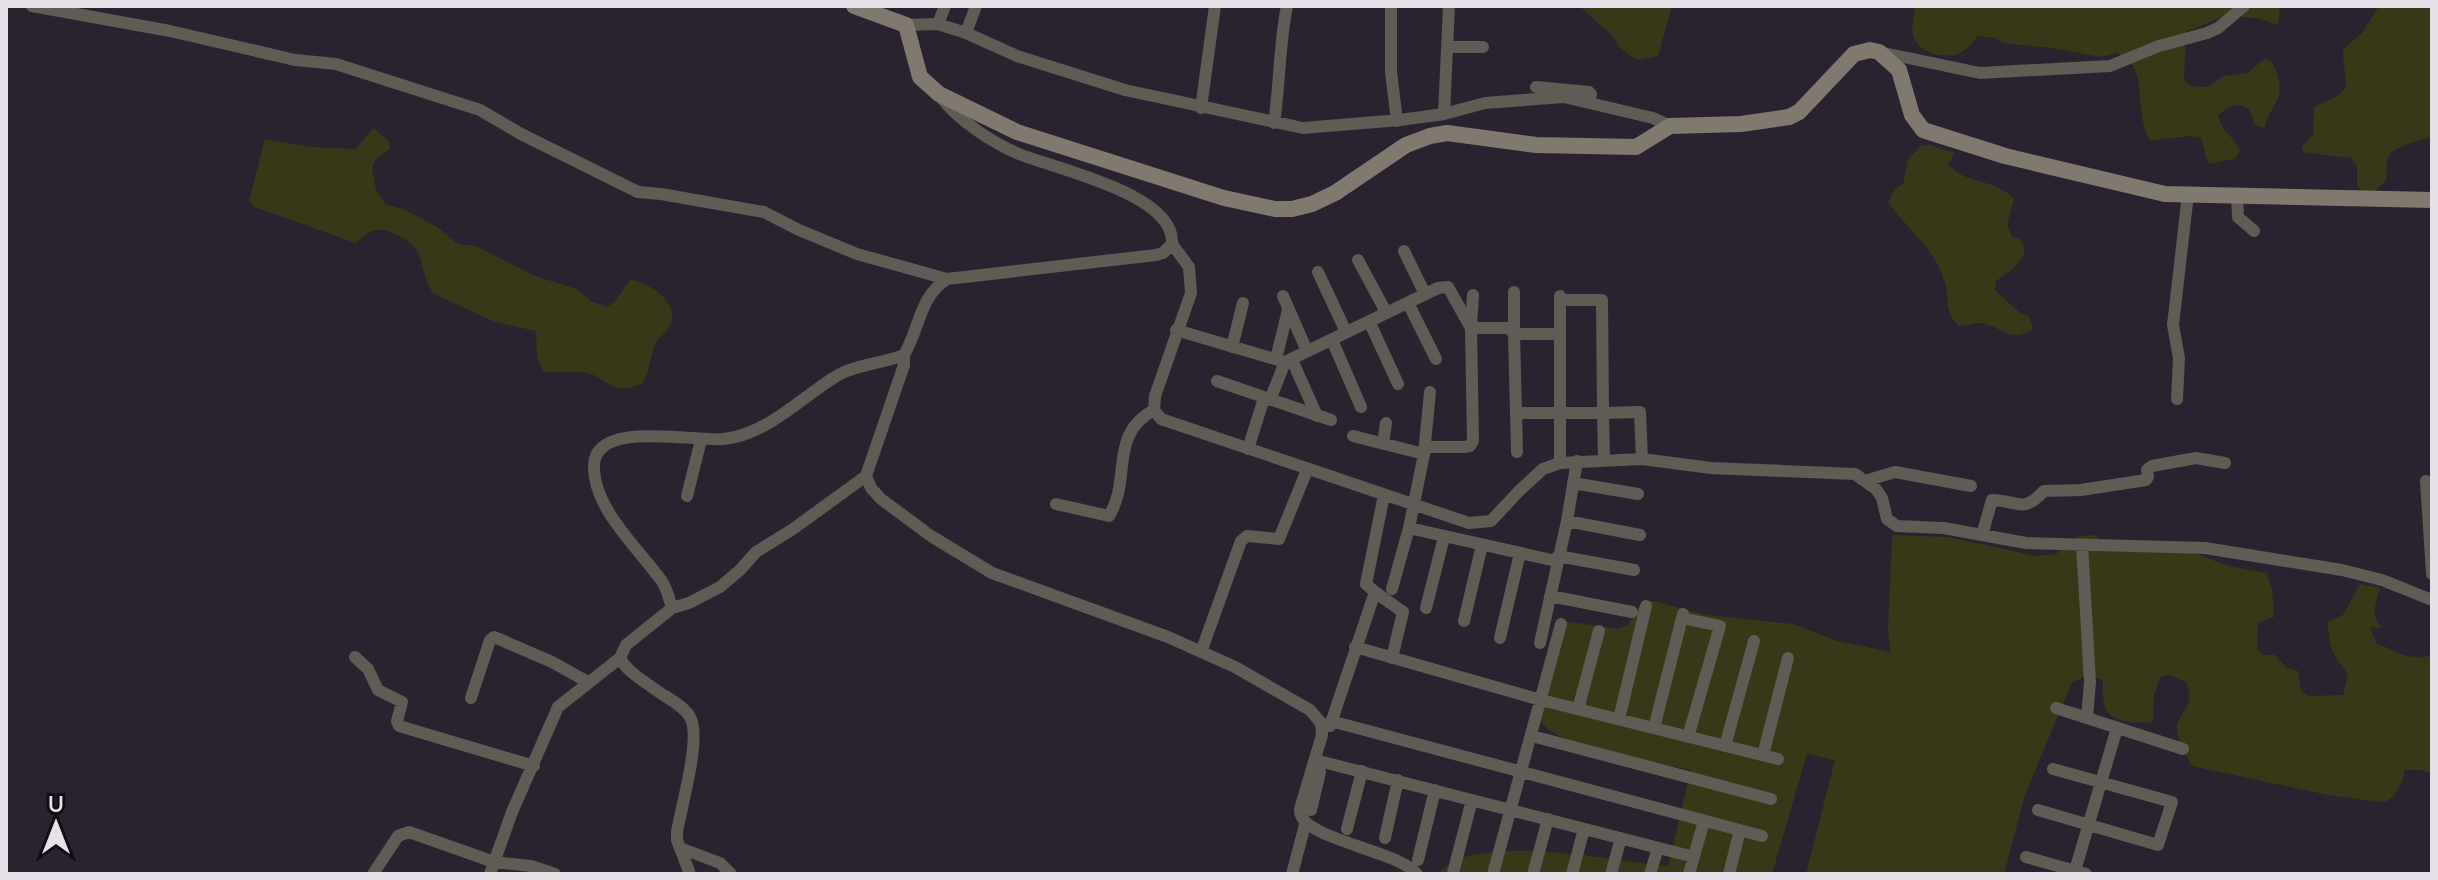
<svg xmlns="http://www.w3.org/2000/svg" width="2438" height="880" font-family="Manrope,sans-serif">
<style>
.green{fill:#363817}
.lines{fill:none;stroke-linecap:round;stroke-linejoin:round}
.street{stroke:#5f5b55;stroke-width:12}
.secondary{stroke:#7f7970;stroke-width:16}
</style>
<rect width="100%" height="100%" fill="#2a232f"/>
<path class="green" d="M 1579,6 L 1672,6 L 1658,56 L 1641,60 L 1632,57 L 1618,46 L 1614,37 Z
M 1915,6 L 2280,6 L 2278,25 L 2260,19 L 2226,15 L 2186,32 L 2184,80 L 2191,86 L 2207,87 L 2224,76 L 2247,73 L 2265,59 L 2273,63 C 2288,102 2275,94 2264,128 L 2255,125 L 2249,109 C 2236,101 2229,107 2218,115 C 2222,134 2234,135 2240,151 L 2235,159 L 2208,164 L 2201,138 L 2189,136 L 2150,141 C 2136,116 2144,85 2133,66 C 2130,61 2122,57 2118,53 L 2100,57 L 2052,48 L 2002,43 L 1995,38 L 1978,36 C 1974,40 1970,47 1965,50 C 1950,61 1921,55 1914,38 C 1910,28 1914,17 1915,6 Z
M 2379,6 L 2432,6 L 2432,138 C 2421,138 2398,146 2390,154 C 2385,160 2387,173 2386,180 L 2374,192 L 2364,192 L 2357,186 L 2357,166 L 2351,158 L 2308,153 L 2303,152 L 2302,147 L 2313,135 L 2314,107 C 2358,88 2344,90 2343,49 L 2362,33 Z
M 373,128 L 388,140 L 390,149 L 375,160 L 372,168 L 376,190 L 386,205 L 403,209 L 437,227 L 458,244 L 476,246 L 535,276 L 577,289 L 591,301 L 607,307 L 615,301 L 630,280 C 648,281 682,304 670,326 C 665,334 657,338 654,347 C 650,360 649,371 643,383 C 610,398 608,376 583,372 C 571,371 557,373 544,372 L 537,358 L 536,331 L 495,322 L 434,294 C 415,267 431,250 395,234 C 388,230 378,228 370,232 C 365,235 361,240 355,243 L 255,207 L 249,201 L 265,139 L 312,147 L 356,149 Z
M 1929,145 L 1955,153 L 1948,164 C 1965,185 1995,178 2014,199 L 2007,225 L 2013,238 L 2018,237 C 2036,256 2011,270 1996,281 L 1995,290 L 2020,313 L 2029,316 L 2033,329 C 2008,345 2002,324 1978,323 C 1972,323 1966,326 1959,326 C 1942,309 1951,300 1944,280 C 1935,249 1906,228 1888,202 L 1895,189 L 1903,184 L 1908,159 L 1921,146 Z
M 1892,535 L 1948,537 L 2036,556 L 2056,554 L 2076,537 L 2095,535 L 2115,551 L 2149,540 L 2169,543 L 2228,566 L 2267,573 L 2272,589 L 2274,617 L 2258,623 L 2257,649 L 2264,655 L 2275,655 L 2287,668 L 2298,671 L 2301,690 L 2308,696 L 2343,695 C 2352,664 2346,677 2334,654 C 2329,646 2329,632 2327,622 L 2343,615 L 2360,584 L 2380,588 C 2376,604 2369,616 2383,628 L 2370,627 L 2376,643 C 2394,650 2414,664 2432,654 L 2432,774 L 2422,770 L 2404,770 L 2403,780 L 2394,796 L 2387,801 L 2378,802 L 2328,795 L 2192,766 C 2187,755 2178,741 2177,730 C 2176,712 2197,709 2186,682 L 2169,675 L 2160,677 L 2154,695 L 2153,722 C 2139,724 2110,723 2105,707 C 2102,699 2103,689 2103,680 L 2089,675 L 2072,682 L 2025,795 L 2004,874 L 1806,874 L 1835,760 L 1807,754 L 1772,874 L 1438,874 C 1444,868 1450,862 1458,859 C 1515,840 1608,860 1668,866 L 1691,770 C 1658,763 1561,748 1542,723 C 1539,719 1537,711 1534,706 L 1563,621 L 1619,629 L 1628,625 L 1642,601 L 1654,601 L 1706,615 L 1793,624 L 1837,641 L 1891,652 L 1888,631 Z"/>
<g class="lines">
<path class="street" d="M 32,6 L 170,31 L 295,60 L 336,64 L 480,110 L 521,134 L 638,192 L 661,194 L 764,212 L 799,230 L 857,254 L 947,279
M 1391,6 L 1391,72 L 1397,121
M 938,24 L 945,6
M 906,25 L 938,24 L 966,33 L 1017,56 L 1125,90 L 1303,128 L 1400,120 L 1444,114 L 1485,103 L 1564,97 L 1653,118 L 1670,126
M 966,33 L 976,6
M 1447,47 L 1483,47
M 1879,52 L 1980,73 L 2110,66 L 2159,46 L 2207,33 L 2218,28 L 2244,6
M 1536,87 L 1589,92 L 1591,94 L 1589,101
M 1201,108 L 1215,6
M 1444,114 L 1449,6
M 1274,123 C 1280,84 1279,45 1287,6
M 2237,195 L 2238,217 L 2254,231
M 1172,244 L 1189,267 L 1191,293 L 1155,396 L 1154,410 L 1161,419 L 1469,523 L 1491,521 L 1519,491 L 1543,469 L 1560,463 L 1642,459 L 1711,468 L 1855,474 L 1876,489 L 1882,498 L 1887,519 L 1897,526 L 1944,528 L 1982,535 L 1992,500 C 2020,501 2022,514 2044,491 L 2081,490 L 2146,480 L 2148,477 L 2147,470 L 2152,466 L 2196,458 L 2225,463
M 1404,251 L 1425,294
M 1358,260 L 1386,312
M 1318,272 L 1346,332
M 1514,292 L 1514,334 L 1560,334
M 1473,295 L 1471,328 L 1509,328 L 1514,334 L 1517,452
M 1283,296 L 1307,351
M 1560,296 L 1560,463
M 1560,300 L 1602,300 L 1603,413 L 1640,412 L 1642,459
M 1408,303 L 1436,359
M 1369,321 L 1398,384
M 1176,330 L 1285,362 L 1438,288 L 1448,287 L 1471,328 L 1473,441 L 1470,446 L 1464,447 L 1425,447
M 1332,340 L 1361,407
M 1232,347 L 1243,303
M 904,355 L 904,365 L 866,476 L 871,488 L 881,499 L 931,536 L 992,573 L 1168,637 L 1235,667 L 1310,710 L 1321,723 L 1322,735 L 1300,809 C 1297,839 1396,849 1417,874
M 1276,359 L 1288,310
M 1292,360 L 1317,416
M 1217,381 L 1331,420
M 1430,392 L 1424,454 L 1409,528 L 1556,561
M 2177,399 L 2179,358 L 2173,325 L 2188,194
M 1270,400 L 1285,362
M 1516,413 L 1603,413 L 1604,460
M 1353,436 L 1424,454
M 1383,444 L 1386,423
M 1248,449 L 1264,398
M 1868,480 L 1895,472 L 1971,486
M 2426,481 L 2432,574
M 1573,483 L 1638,494
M 687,496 L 701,440
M 1056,504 L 1109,516 C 1132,479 1108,435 1154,410
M 1567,521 L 1640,535
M 1982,535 L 2026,543 L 2205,548 L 2342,570 L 2382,580 L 2432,600
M 2082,545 L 2090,682 L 2087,718
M 1558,556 L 1634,570
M 1392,589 L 1409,528
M 1375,592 L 1403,612 L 1392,658
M 1550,596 L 1632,612
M 672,608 L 689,603 L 720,587 L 740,570 L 756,552 L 793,529 L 866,476
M 1426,608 L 1444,537
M 1682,618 L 1720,626 L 1688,737
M 1464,621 L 1482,545
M 1500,638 L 1520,553
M 1540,643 L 1567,521 L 1577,461
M 1355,647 L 1541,700 L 1778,759
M 1201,652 L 1241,541 L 1247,536 L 1279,539 L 1307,470
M 355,657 L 368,669 L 378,690 L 402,702 L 397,721 L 399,726 L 534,766
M 471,698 L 490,640 L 494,637 L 552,662 L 588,682
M 2056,708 L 2183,749
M 1578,709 L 1599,631
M 1619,719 L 1646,606
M 1331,721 L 1762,836
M 1330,726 L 1375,592 L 1366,584 L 1384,495
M 1654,728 L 1683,614
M 1532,736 L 1771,799
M 1725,746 L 1754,641
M 1763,755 L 1788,658
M 1315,760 L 1694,857
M 1311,810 L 1320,772
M 2038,810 L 2158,845 L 2172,802 L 2053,769
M 1347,829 L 1362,771
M 1385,838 L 1398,780
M 680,848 L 720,863 L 731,874
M 2026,857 L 2086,874
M 1418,860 L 1435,790
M 1453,873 L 1472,800
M 373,874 L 398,836 L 409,832 L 494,862 L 531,866 L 555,874
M 490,874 L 512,812 L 558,707 L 620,658
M 690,874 L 677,840 L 677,832 C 681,807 702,737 690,717 C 684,706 667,698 656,690 C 644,681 627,672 620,658 L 626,645 L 672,608 C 669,598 667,588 661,580 C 638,548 593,508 594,466 C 594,419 694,442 724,439 C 769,434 803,395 840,374 C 859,364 884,363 904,355 C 920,328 919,297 947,279 L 1156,255 L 1163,253 L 1172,244 C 1176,194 1056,169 1019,154 C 993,143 961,122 943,100
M 1292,874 L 1305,825
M 1493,874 L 1561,624
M 1533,874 L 1548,819
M 1572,874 L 1584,829
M 1611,874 L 1621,838
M 1650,874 L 1658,848
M 1689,874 L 1704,821
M 1729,874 L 1740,830
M 2074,874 L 2117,728"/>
<path class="secondary" d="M 854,6 L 906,25 L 920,77 L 939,94 L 1017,132 L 1224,198 L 1275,209 L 1292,209 L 1312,204 L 1335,193 L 1406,145 L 1430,136 L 1447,133 L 1536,145 L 1636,147 L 1670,126 L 1741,124 L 1789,117 L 1799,112 L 1854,54 L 1870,50 L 1879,52 L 1899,70 L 1912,115 L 1923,130 L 2005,156 L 2165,194 L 2432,200"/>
</g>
<rect width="2438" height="880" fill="none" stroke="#e6e1e9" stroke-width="16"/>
<g transform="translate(56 824)" stroke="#110e13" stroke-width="6" paint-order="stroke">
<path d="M0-6L14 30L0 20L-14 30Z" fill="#e6e1e9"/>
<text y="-12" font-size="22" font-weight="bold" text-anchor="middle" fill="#e6e1e9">U</text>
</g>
</svg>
